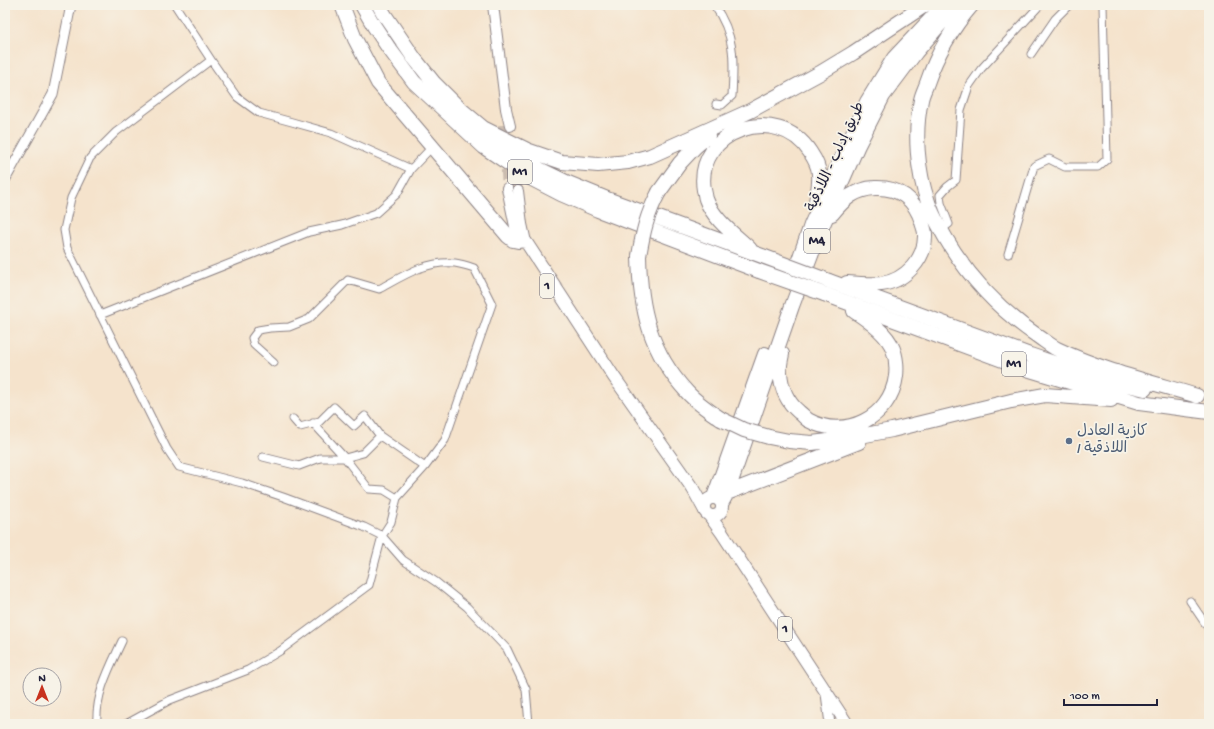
<svg xmlns="http://www.w3.org/2000/svg" width="1214" height="729" font-family="'Gochi Hand','Playpen Sans Arabic',sans-serif">
<style>
.lines{fill:none;stroke-linecap:round;stroke-linejoin:round}
.secondary-tunnel{stroke:#cbbcaf;stroke-width:10;stroke-dasharray:10 5;stroke-linecap:butt}
.minor-casing{stroke:#8c8284;stroke-width:9}
.tertiary-casing{stroke:#8c8284;stroke-width:11}
.secondary-casing{stroke:#8c8284;stroke-width:12}
.primary-casing{stroke:#8c8284;stroke-width:14}
.motorway-casing{stroke:#8c8284;stroke-width:16}
.minor{stroke:#fff;stroke-width:7}
.tertiary{stroke:#fff;stroke-width:9}
.secondary{stroke:#fff;stroke-width:10}
.primary{stroke:#fff;stroke-width:12}
.motorway{stroke:#fff;stroke-width:14}
.motorway-bridge-casing{stroke:#8c8284;stroke-width:16;stroke-linecap:butt}
.motorway-bridge{stroke:#fff;stroke-width:14}
.service-dot{fill:#5c6f8a;stroke:#f7f3e8;stroke-width:1.5}
.labels{text-anchor:middle;dominant-baseline:central;stroke-width:3.5;stroke-linejoin:round;paint-order:stroke}
.shield{fill:#f7f3e8;stroke:#62616f;stroke-width:1}
.shield-label{font-size:14px;font-weight:bold;fill:#22223b}
.street-label{font-size:15px;fill:#22223b;stroke:#f7f3e8}
.service-label{font-size:15px;fill:#4e5e75;stroke:#f7f3e8;text-anchor:start}
</style>
<rect width="100%" height="100%" fill="#f7f3e8"/>
<filter id="ink" filterUnits="userSpaceOnUse"><feTurbulence type="fractalNoise" baseFrequency=".025" numOctaves="2"/><feDisplacementMap in="SourceGraphic" scale="8" xChannelSelector="R" yChannelSelector="G"/><feConvolveMatrix kernelMatrix="1 2 1 2 8 2 1 2 1" color-interpolation-filters="sRGB"/></filter>
<filter id="wash" filterUnits="userSpaceOnUse"><feTurbulence type="fractalNoise" baseFrequency=".012" numOctaves="4" result="noise"/><feDisplacementMap in="SourceGraphic" scale="16" xChannelSelector="R" yChannelSelector="G"/><feGaussianBlur stdDeviation="0.9" result="paint"/><feColorMatrix in="noise" values="0 0 0 0 0 0 0 0 0 0 0 0 0 0 0 0 0 1.4 0 .05"/><feComposite in="paint" operator="in"/></filter>
<g filter="url(#wash)">
<rect width="100%" height="100%" fill="#f5e3cc"/>
</g>
<g filter="url(#ink)">
<g class="lines">
<path class="secondary-tunnel" d="M 503,125 L 507,188
M 515,165 L 518,191"/>
<g class="minor-casing">
<path id="minor" d="M 175,5 L 211,60 L 116,132 L 90,158 L 71,198 L 64,230 L 67,248 L 167,449 L 179,467 L 242,483 L 283,497 L 364,527 L 382,536 L 403,560 L 436,582 L 467,607 L 507,649 L 526,689 L 529,724
M 714,5 C 736,36 734,61 732,96 L 722,105 L 716,104
M 1031,54 L 1055,19 L 1069,5
M 211,60 L 237,97 L 259,113 L 292,122 L 331,133 L 411,169
M 941,230 L 949,224 L 941,203 L 940,195 L 947,187 L 956,180 L 961,110 L 969,86 L 981,69 L 1040,5
M 1008,254 L 1034,166 L 1049,159 L 1065,167 L 1098,167 L 1107,159 L 1103,5
M 100,315 L 309,232 L 342,225 L 376,213 L 397,194 L 411,169 L 432,147
M 293,419 L 300,427 L 319,422 L 334,407 L 354,426 L 365,416 L 380,436 L 425,467
M 313,423 L 345,458 L 369,489 L 384,490 L 397,498
M 263,457 L 299,466 L 320,458 L 345,458 L 363,453 L 380,436
M 1190,601 L 1209,629
M 97,724 C 95,694 110,667 122,641
M 126,724 L 170,700 L 248,670 L 280,651 L 369,585 L 382,536 L 391,522 L 397,498 L 425,467 L 445,440 L 492,304 L 474,268 C 468,266 462,264 455,263 C 427,260 403,276 379,289 L 348,280 L 309,319 L 289,327 L 270,328 L 258,330 L 252,338 L 254,345 L 274,363"/>
</g>
<g class="tertiary-casing">
<path id="tertiary" d="M 5,180 L 53,94 L 71,5
M 826,694 L 830,724"/>
</g>
<g class="secondary-casing">
<path id="secondary" d="M 493,5 L 506,109 L 510,126
M 507,188 L 518,241
M 518,191 L 522,224 L 526,242"/>
</g>
<g class="primary-casing">
<path id="primary" d="M 518,241 L 526,242 L 614,377 L 693,489 L 704,509
M704 507a9 9 0 1 1 18 0a9 9 0 1 1-18 0Z
M 709,515 L 722,533 L 847,724"/>
</g>
<g class="motorway-casing">
<path id="motorway" d="M 342,5 L 355,39 L 378,83 L 508,236 L 513,240 L 518,241
M 362,5 L 374,26 L 388,47 L 414,82 L 484,147 L 530,178 L 561,194 L 598,210 L 759,271
M 379,5 L 384,14 L 414,58 L 434,83 L 459,108 L 483,128 L 496,140 L 529,164 L 568,183 L 607,199 L 765,257
M 972,5 C 952,28 937,54 927,83 C 925,89 922,94 921,100 C 914,133 917,170 928,202 C 932,214 939,226 945,237 C 969,278 1000,311 1039,337 C 1045,341 1051,346 1057,349 C 1101,370 1150,382 1197,396
M 483,128 L 527,150 L 562,162 L 598,165 L 628,162 L 650,156 L 750,111 L 820,73 L 853,53 L 925,5
M 659,192 L 680,163 L 695,147 L 708,136
M 832,214 C 844,199 855,189 875,188 C 899,187 915,199 922,222 C 923,226 925,230 925,234 C 926,259 905,281 881,284 C 870,285 858,284 847,283
M 750,249 C 734,234 713,219 706,199 C 705,196 705,192 704,190 C 694,130 778,102 810,152 C 814,158 819,167 819,174 C 820,183 818,192 816,201
M 639,256 C 640,309 650,352 687,392 C 697,403 709,411 721,419
M 792,280 L 811,225 L 867,102 L 894,58 L 944,5
M 829,281 L 1030,355 L 1098,378 L 1145,389
M 824,294 L 1027,369 L 1139,403 L 1209,412
M 782,354 C 781,359 779,366 780,372 C 781,387 787,402 799,412 C 802,414 805,418 808,420 C 845,441 891,417 896,376 C 897,367 896,357 893,349 C 887,333 868,320 854,311
M 769,437 L 789,441 L 812,443 L 844,439 L 892,430 L 1011,401 L 1045,395 L 1111,400
M 727,493 L 859,442
M 714,497 L 765,354
M 722,502 L 727,493 L 792,306 L 821,229 L 858,145 L 883,96 L 916,52 L 948,15 L 960,5"/>
</g>
<use href="#minor" class="minor"/>
<use href="#tertiary" class="tertiary"/>
<use href="#secondary" class="secondary"/>
<use href="#primary" class="primary"/>
<use href="#motorway" class="motorway"/>
<g class="motorway-bridge-casing">
<path id="motorway-bridge" d="M 639,256 C 643,232 647,214 659,192
M 765,257 L 829,281
M 759,271 L 824,294
M 721,419 L 744,430 L 769,437"/>
</g>
<use href="#motorway-bridge" class="motorway-bridge"/>
</g>
</g>
<circle class="service-dot" cx="1069" cy="441" r="4"/>
<g class="labels">
<g class="shield">
<rect x="508" y="160" width="24" height="24" rx="3"/>
<rect x="804" y="229" width="26" height="24" rx="3"/>
<rect x="540" y="274" width="14" height="24" rx="3"/>
<rect x="1002" y="352" width="24" height="24" rx="3"/>
<rect x="778" y="617" width="14" height="24" rx="3"/>
</g>
<g class="shield-label">
<text x="520" y="172">M1</text>
<text x="817" y="241">M4</text>
<text x="547" y="286">1</text>
<text x="1014" y="364">M1</text>
<text x="785" y="629">1</text>
</g>
<g class="street-label">
<text transform="translate(836 157) rotate(-65)">طريق إدلب - اللاذقية</text>
</g>
<g class="service-label">
<text x="1077" y="432">كازية العادل<tspan x="1077" dy="17">/ اللاذقية</tspan></text>
</g>
</g>
<rect width="1214" height="729" fill="none" stroke="#f7f3e8" stroke-width="20"/>
<g transform="translate(42 687)"><circle r="19" fill="#f7f3e8" stroke="#a29fa3"/>
<path d="M0-3L7 15L0 10L-7 15Z" fill="#c8321e"/>
<text y="-6" font-size="11" font-weight="bold" text-anchor="middle" fill="#22223b">N</text>
</g>
<path d="M1064 699v6h93v-6" fill="none" stroke="#22223b" stroke-width="2"/>
<text x="1070" y="699" font-size="12" fill="#22223b" stroke="#f7f3e8" stroke-width="3" paint-order="stroke">100 m</text>
</svg>
